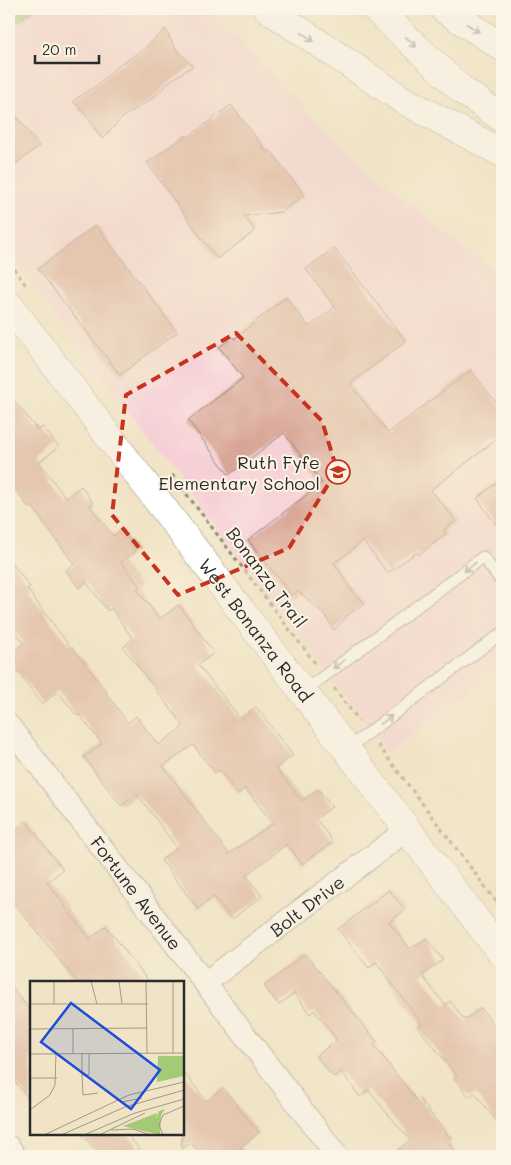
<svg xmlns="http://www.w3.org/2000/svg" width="511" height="1165" font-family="Mali,sans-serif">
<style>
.built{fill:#f6cfd7}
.green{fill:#a3ca75;stroke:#677a50}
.building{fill:#d8a495;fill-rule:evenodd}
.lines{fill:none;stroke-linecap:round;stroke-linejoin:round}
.service-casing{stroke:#8e8878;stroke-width:13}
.minor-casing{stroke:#8e8878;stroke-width:24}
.tertiary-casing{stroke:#8e8878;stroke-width:29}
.motorway-casing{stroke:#8e8878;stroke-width:29}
.path{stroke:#8e8878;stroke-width:3;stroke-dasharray:4 4;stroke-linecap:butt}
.service{stroke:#fff;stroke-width:11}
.minor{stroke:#fff;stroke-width:22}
.tertiary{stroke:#fff;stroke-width:28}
.motorway{stroke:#fff;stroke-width:28}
.oneway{stroke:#a0a0a0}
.marked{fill:none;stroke:#c8321e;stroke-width:4;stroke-dasharray:10 6;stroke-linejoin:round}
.labels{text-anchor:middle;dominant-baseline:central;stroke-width:4;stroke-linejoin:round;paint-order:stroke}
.poi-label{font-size:18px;fill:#2b2b2b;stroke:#fcf5e5;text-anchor:end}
.street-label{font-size:18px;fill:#2b2b2b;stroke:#fcf5e5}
.inset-road{fill:none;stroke:#a29a88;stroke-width:1}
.view{fill:#1d4ed8;fill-opacity:0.15;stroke:#1d4ed8;stroke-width:2.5}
.inset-edge{fill:none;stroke:#2b2b2b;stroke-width:2.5}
</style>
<rect width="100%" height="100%" fill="#fcf5e5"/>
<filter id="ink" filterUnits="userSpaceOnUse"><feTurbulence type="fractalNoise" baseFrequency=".02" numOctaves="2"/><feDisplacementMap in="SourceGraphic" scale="10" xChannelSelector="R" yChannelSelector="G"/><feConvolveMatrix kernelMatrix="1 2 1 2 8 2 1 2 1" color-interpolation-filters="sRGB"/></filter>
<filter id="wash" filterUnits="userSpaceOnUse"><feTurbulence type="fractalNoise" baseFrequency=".0096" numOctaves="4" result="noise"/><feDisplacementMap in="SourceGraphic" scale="20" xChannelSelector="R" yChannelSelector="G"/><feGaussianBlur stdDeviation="1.12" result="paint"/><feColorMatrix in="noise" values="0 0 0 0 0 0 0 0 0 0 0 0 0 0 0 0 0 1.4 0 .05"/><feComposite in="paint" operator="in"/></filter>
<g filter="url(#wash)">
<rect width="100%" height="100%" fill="#f1e4c6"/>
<path class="built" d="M 9,9 L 208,9 L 303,106 L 386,183 L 441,230 L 502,277 L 502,667 L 388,753 L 9,255 Z"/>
<path class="green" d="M 9,9 L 35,9 L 9,28 Z"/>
<g id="blocks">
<path class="building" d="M 165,29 L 176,49 L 193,66 L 170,81 L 153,98 L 123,117 L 102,139 L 89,119 L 73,101 L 97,85 L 117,66 L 144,49 Z
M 231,105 L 267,152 L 270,150 L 304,195 L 282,212 L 244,216 L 255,231 L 217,259 L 147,163 L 186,135 L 187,138 Z
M 9,106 L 39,146 L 9,169 Z
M 96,225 L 177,332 L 120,375 L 38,269 Z
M 334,248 L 406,341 L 350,384 L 388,433 L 471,370 L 502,410 L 502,435 L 431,490 L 456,521 L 444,530 L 446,534 L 419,555 L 417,552 L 388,573 L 363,541 L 334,563 L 353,592 L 365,603 L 348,615 L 334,630 L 325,615 L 298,591 L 292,596 L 248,540 L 322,483 L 284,433 L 229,475 L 188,420 L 243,378 L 219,347 L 233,337 L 234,339 L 286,297 L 309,327 L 335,307 L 306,269 Z
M 9,394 L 38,431 L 43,427 L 59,447 L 39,462 L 66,498 L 81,486 L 93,503 L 90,506 L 113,536 L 121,530 L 136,551 L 121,562 L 140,587 L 137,589 L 159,619 L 179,605 L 214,653 L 198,665 L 241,719 L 256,707 L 272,728 L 293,755 L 276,768 L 302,801 L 318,789 L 332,807 L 316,819 L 333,842 L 302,864 L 287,844 L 246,875 L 262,896 L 232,919 L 214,897 L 198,909 L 161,860 L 177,848 L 150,811 L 137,794 L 121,806 L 84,757 L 102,744 L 79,714 L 77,716 L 58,691 L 42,704 L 9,660 L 9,654 L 24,643 L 9,623 L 9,559 L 30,587 L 27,589 L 71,648 L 72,647 L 107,692 L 106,693 L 128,723 L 136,716 L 158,745 L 184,726 L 123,647 L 133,639 L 111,608 L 108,611 L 86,582 L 79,588 L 66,570 L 74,564 L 32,506 L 29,508 L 9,481 ZM 193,745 L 215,773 L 219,770 L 238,794 L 245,788 L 273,823 L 229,854 L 163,766 Z
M 502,479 L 502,533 L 477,498 Z
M 26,821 L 63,870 L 47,882 L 66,906 L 65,907 L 90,939 L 106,926 L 149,982 L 77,982 L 9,896 L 9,834 Z
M 389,890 L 405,910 L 389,922 L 410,949 L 426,938 L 443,960 L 422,975 L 445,1005 L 450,1001 L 465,1020 L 481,1008 L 502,1036 L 502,1129 L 475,1093 L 469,1097 L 454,1078 L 457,1076 L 418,1027 L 422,1024 L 376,962 L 369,968 L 338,929 Z
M 305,954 L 377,1042 L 374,1045 L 416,1100 L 419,1098 L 452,1141 L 449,1144 L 459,1156 L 390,1156 L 410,1140 L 368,1090 L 360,1097 L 341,1071 L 333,1077 L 316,1056 L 337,1040 L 314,1010 L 310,1014 L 294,993 L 279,1005 L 264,986 Z
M 9,983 L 31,1012 L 31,1102 L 9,1074 Z
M 182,1070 L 206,1101 L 223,1088 L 259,1133 L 240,1147 L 248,1156 L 202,1156 L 191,1143 L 182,1149 Z
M 82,1134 L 127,1134 L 145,1156 L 100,1156 Z"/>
</g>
</g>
<g filter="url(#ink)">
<use href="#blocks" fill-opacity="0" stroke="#8e8878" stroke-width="1"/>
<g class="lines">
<g class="service-casing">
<path id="service" d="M 303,692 L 483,557 L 502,582
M 347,749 L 502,633"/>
</g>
<g class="minor-casing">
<g id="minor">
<path id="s1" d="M 9,726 L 337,1156"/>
<path id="s2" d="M 205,983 L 408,829"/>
<path d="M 9,1147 L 15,1156"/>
</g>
</g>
<g class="tertiary-casing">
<g id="tertiary">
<path id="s3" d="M 9,305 L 502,954"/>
</g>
</g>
<g class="motorway-casing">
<path id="motorway" d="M 268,9 L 403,100 L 502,153
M 376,9 L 463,91 L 502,118
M 444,9 L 502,47"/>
</g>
<path class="path" d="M 9,262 L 28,288
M 172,475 L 315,663
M 334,688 L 359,721
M 378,745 L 502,909"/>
<use href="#service" class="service"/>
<use href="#minor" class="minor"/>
<use href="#tertiary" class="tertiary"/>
<use href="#motorway" class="motorway"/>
</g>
<defs><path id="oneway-shaft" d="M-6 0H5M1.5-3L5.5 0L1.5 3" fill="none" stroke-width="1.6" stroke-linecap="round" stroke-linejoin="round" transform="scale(1.25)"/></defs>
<g class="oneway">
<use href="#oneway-shaft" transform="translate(473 28) rotate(33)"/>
<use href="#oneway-shaft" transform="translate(308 37) rotate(35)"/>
<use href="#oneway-shaft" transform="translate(411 42) rotate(44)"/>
<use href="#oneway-shaft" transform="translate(470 567) rotate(143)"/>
<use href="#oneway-shaft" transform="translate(339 664) rotate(143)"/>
<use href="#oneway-shaft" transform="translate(386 720) rotate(-37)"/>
</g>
</g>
<path d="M0 0H511V1165H0ZM 236,333 L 322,421 L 337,470 L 289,548 L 178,595 L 112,515 L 126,395 Z" fill="#f1e4c6" fill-opacity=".55" fill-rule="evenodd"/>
<path class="marked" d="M 236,333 L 322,421 L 337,470 L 289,548 L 178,595 L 112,515 L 126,395 Z"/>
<defs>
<g id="school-ring" transform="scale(1.25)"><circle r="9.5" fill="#fcf5e5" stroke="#c8321e" stroke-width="1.5"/><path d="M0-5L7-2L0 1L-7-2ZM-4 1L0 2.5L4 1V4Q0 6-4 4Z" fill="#c8321e"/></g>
</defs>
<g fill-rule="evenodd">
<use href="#school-ring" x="338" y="472"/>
</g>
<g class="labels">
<g class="poi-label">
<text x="320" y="462">Ruth Fyfe<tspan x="320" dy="21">Elementary School</tspan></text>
</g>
<g class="street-label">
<text transform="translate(267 577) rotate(53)">Bonanza Trail</text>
<text stroke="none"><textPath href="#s3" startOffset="408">West Bonanza Road</textPath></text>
<text stroke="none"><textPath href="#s1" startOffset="210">Fortune Avenue</textPath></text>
<text stroke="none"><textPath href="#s2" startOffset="128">Bolt Drive</textPath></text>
</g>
</g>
<g transform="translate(30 981)">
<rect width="154" height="154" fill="#f1e4c6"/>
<path d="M 128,75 L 154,75 L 154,95 L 127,101 ZM 135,128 L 131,134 L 130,154 L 93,145 L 127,132 L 126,138 L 129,130 L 123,132 Z" fill="#a3ca75"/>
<path class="inset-road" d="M 24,0 L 24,23M 61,0 L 67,23M 89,0 L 92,23M 116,0 L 117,72M 0,23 L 118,23M 0,48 L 117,47M 43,48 L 43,72M 52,72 L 52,94 L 59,94 L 59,72M 143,72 L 143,0M 0,73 L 154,72M 52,94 L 53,114 L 68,112M 0,97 L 27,97M 92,121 L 112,117M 0,129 L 20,114 L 25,104 L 26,72M 81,149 L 103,148 L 121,154M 14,154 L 99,114 L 154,101M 31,154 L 95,126 L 154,109M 54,154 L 105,132 L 154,118M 69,154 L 115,132M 133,154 L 129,144 L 133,134 L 154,125"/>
<path class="view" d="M 41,22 L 130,89 L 101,128 L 11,61 Z"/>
<rect width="154" height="154" class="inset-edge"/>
</g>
<rect width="511" height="1165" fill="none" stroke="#fcf5e5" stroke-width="30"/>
<path d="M35 55v8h64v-8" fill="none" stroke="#2b2b2b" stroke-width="2.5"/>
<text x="42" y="55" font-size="15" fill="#2b2b2b" stroke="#fcf5e5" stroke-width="4" paint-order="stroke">20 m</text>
</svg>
